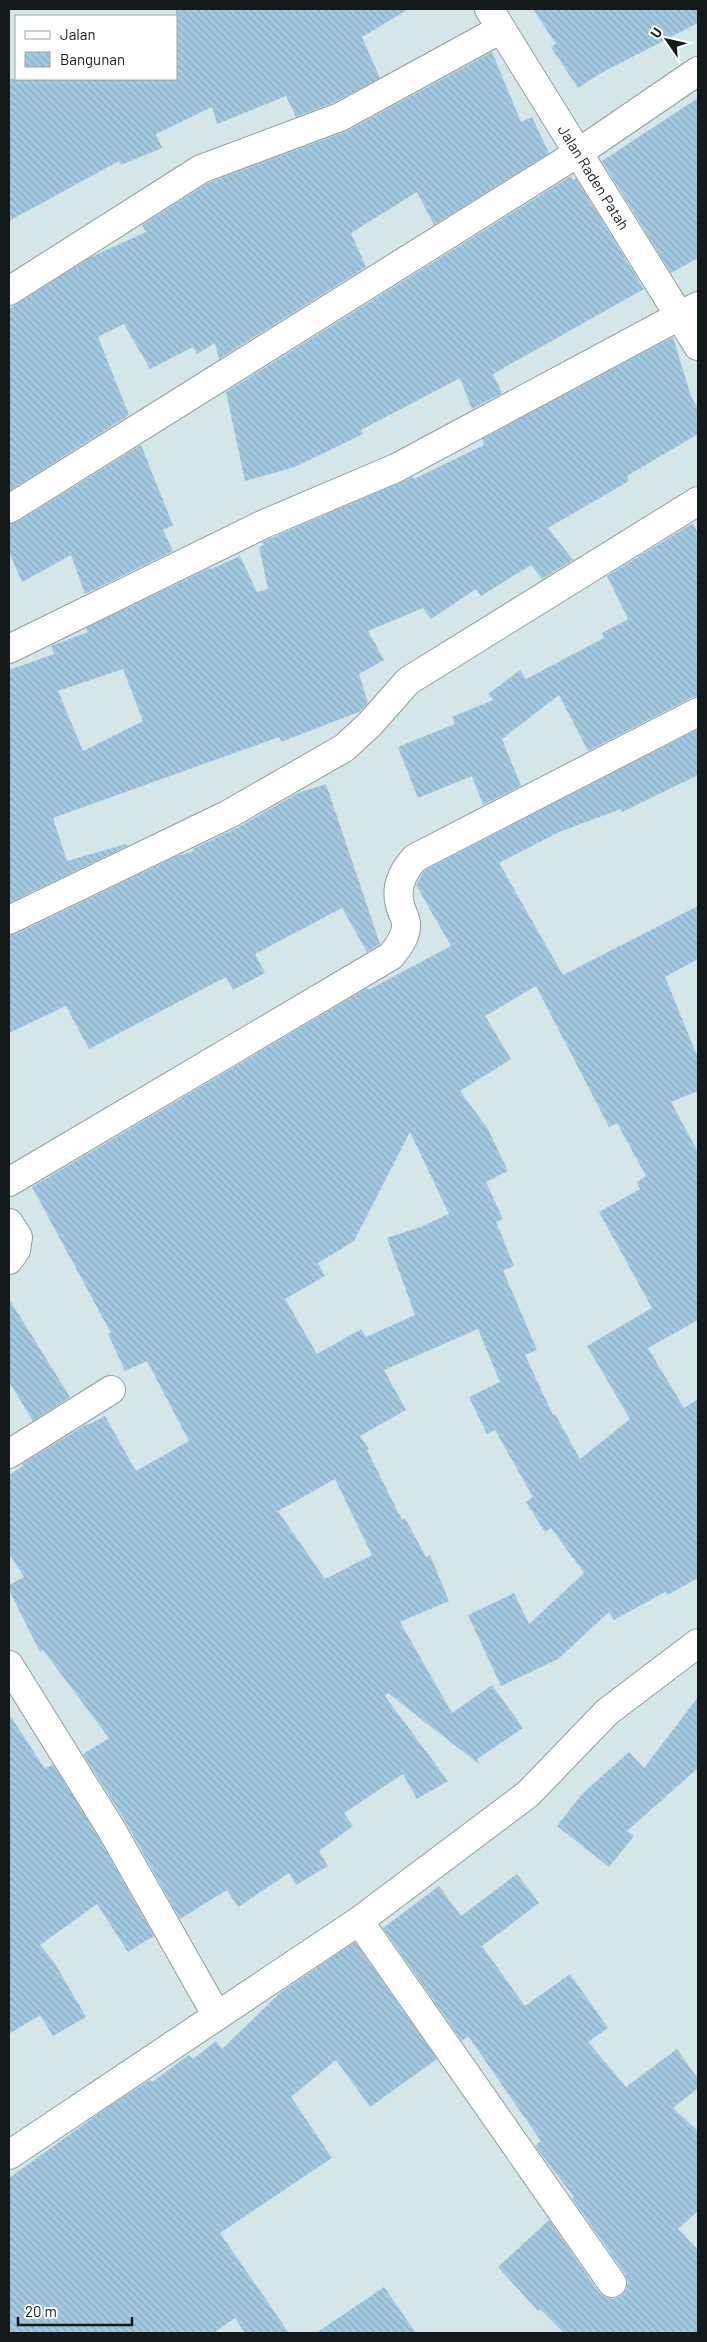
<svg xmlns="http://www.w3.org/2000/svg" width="707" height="2342" font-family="Barlow,sans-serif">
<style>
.building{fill:url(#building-back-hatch);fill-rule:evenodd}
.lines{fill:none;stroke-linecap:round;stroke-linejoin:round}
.street-casing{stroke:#8d9da1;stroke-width:30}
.street{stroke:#fff;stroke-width:28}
.labels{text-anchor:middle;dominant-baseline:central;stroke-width:5;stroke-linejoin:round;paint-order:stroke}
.street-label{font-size:15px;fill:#141a1b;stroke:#fff}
</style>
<defs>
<pattern id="building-back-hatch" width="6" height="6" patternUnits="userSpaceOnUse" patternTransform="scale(1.25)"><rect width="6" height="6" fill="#a3c9e1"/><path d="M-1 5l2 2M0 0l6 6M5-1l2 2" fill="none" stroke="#8bacc0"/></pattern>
</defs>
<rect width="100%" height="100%" fill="#d5e6e9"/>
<path class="building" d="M 176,9 L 409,9 L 362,37 L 380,78 L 333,103 L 296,117 L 286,96 L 217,124 L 212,107 L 156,134 L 162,148 L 121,165 L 119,161 L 9,221 L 9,79 L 176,79 Z
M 533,9 L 698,9 L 698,23 L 601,73 L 578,88 L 551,47 L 556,44 Z
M 492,52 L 521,122 L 532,117 L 549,153 L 434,225 L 417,192 L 351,233 L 366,267 L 219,359 L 215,343 L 197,354 L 193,347 L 150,369 L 124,324 L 98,337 L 129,415 L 9,491 L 9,309 L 91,257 L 146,232 L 142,225 L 208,183 L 347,131 Z
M 698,98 L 698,258 L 671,273 L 602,161 Z
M 571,176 L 573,180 L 576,178 L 644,289 L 493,374 L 502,393 L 472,409 L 460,378 L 361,430 L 363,434 L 295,467 L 245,481 L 226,392 Z
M 673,337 L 691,396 L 698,409 L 698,434 L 627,476 L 629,481 L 548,528 L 573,560 L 542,579 L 531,565 L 481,596 L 476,589 L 431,619 L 423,608 L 368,631 L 384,660 L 359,674 L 368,703 L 359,712 L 281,742 L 279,737 L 53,818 L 67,861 L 126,844 L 127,846 L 9,903 L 9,670 L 54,654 L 51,646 L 88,632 L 86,628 L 210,568 L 211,569 L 240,556 L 257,592 L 268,589 L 259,547 L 264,545 L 262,542 L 413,477 L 414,479 L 484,445 L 482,439 ZM 123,669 L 143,721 L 83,751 L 58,691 Z
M 141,445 L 173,525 L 163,530 L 173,551 L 85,594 L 71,555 L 22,582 L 9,552 L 9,524 L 17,522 Z
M 693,523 L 698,534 L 698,696 L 691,698 L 588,751 L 559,695 L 502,739 L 521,786 L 483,805 L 472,776 L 418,798 L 398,747 L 455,724 L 452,717 L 493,700 L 488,694 L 520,670 L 526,679 L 604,638 L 602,633 L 628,619 L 607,576 Z
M 698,729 L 698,775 L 622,812 L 621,809 L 559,832 L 499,863 L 563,975 L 698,906 L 698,959 L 665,977 L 698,1058 L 698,1091 L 671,1102 L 698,1152 L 698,1320 L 648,1348 L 684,1408 L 698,1399 L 698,1578 L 667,1595 L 665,1592 L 614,1620 L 609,1612 L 558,1659 L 501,1686 L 468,1615 L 514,1593 L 529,1624 L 584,1573 L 551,1528 L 545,1532 L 526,1502 L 533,1497 L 495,1430 L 487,1434 L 469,1397 L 500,1382 L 478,1329 L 384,1370 L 406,1410 L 360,1436 L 369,1449 L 367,1450 L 402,1520 L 405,1518 L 426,1557 L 430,1555 L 449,1601 L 400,1622 L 452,1713 L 492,1685 L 523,1728 L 477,1759 L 480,1765 L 388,1693 L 385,1696 L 448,1781 L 417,1799 L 403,1774 L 344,1813 L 353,1826 L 319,1851 L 328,1866 L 296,1885 L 289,1873 L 238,1907 L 227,1890 L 180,1919 L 124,1819 L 83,1754 L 109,1738 L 43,1650 L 40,1652 L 9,1590 L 9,1585 L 24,1577 L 9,1554 L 9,1475 L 23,1466 L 22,1464 L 87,1424 L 88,1425 L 105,1416 L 136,1471 L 189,1441 L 147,1361 L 125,1371 L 108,1334 L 111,1333 L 32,1187 L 367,988 L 368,990 L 451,946 L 416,885 L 425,870 ZM 536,986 L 609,1127 L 617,1123 L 646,1176 L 637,1182 L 640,1189 L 599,1212 L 652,1308 L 587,1346 L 630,1419 L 580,1459 L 555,1414 L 553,1415 L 525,1355 L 537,1350 L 503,1270 L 514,1266 L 496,1222 L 503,1219 L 486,1182 L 508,1171 L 488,1129 L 460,1091 L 511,1059 L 485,1016 ZM 410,1132 L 449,1214 L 420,1227 L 387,1238 L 415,1315 L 366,1337 L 361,1329 L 317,1354 L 285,1299 L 325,1276 L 318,1263 L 354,1241 ZM 335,1479 L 372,1555 L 325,1579 L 278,1511 Z
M 326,784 L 380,944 L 367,952 L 342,908 L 255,954 L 265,973 L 233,990 L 226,977 L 89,1049 L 66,1006 L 9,1033 L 9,935 L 16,934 L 177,856 L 194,851 L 193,849 L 237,828 L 298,793 Z
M 9,1299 L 70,1397 L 33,1421 L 9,1382 Z
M 698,1697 L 698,1768 L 627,1831 L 634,1836 L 609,1867 L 557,1826 L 582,1794 L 629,1752 L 644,1768 Z
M 9,1714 L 45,1769 L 53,1764 L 97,1835 L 154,1936 L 128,1952 L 97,1904 L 40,1945 L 54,1962 L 86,2017 L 53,2036 L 40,2015 L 9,2034 Z
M 517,1874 L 539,1903 L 482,1946 L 525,2006 L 570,1974 L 608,2028 L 588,2042 L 626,2087 L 677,2049 L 698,2079 L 698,2088 L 673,2108 L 698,2131 L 698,2211 L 678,2229 L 698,2250 L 698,2333 L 564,2333 L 540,2309 L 538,2311 L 498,2267 L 549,2220 L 599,2292 L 605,2297 L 613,2299 L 621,2296 L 626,2290 L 628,2282 L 625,2274 L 572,2198 L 574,2197 L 535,2146 L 541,2141 L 468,2036 L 462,2041 L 383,1928 L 439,1886 L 461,1916 Z
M 355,1942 L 437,2059 L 370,2107 L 336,2060 L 291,2097 L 332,2158 L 220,2233 L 289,2333 L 245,2333 L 235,2318 L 214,2333 L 9,2333 L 9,2178 L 108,2107 L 150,2080 L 152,2082 L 189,2055 L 193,2059 L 216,2041 L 222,2049 L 280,1993 Z
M 384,2287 L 416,2333 L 316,2333 Z"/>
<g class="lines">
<g class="street-casing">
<path id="street" d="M 489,9 L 698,346
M 9,291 L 201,169 L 340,117 L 501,29
M 9,509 L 578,153 L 698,71
M 9,649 L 264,524 L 396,468 L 698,306
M 9,920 L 229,814 L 344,748 L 370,724 L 408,681 L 698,501
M 9,1182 L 391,956 C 398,947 407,936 406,924 C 406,918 401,911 400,905 C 395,887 403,871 415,858 L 698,712
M 9,1223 L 18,1237 L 16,1250 L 9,1260
M 9,1454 L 111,1390
M 9,1665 L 110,1827 L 217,2016
M 359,1921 L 612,2283
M 9,2155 L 359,1921 L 528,1794 L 607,1712 L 698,1643"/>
</g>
<use href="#street" class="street"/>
</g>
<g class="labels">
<g class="street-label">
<text transform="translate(594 177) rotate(58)">Jalan Raden Patah</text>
</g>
</g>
<rect width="707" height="2342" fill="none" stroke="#141a1b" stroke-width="20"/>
<rect x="15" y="15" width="162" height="65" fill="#ffffff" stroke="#a1a3a4"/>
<rect x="25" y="31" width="25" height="8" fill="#ffffff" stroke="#a1a3a4"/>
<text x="60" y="40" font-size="15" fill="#141a1b">Jalan</text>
<rect x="25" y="52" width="25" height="15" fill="url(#building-back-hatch)" stroke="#a1a3a4"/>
<text x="60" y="65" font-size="15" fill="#141a1b">Bangunan</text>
<g transform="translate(667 40) rotate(304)" stroke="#ffffff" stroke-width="4" paint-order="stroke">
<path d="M0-4L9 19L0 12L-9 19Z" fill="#141a1b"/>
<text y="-8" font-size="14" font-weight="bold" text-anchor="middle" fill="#141a1b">U</text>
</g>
<path d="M18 2317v8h114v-8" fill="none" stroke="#141a1b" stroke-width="2.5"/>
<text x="25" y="2317" font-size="15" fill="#141a1b" stroke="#ffffff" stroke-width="4" paint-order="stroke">20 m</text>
</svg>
